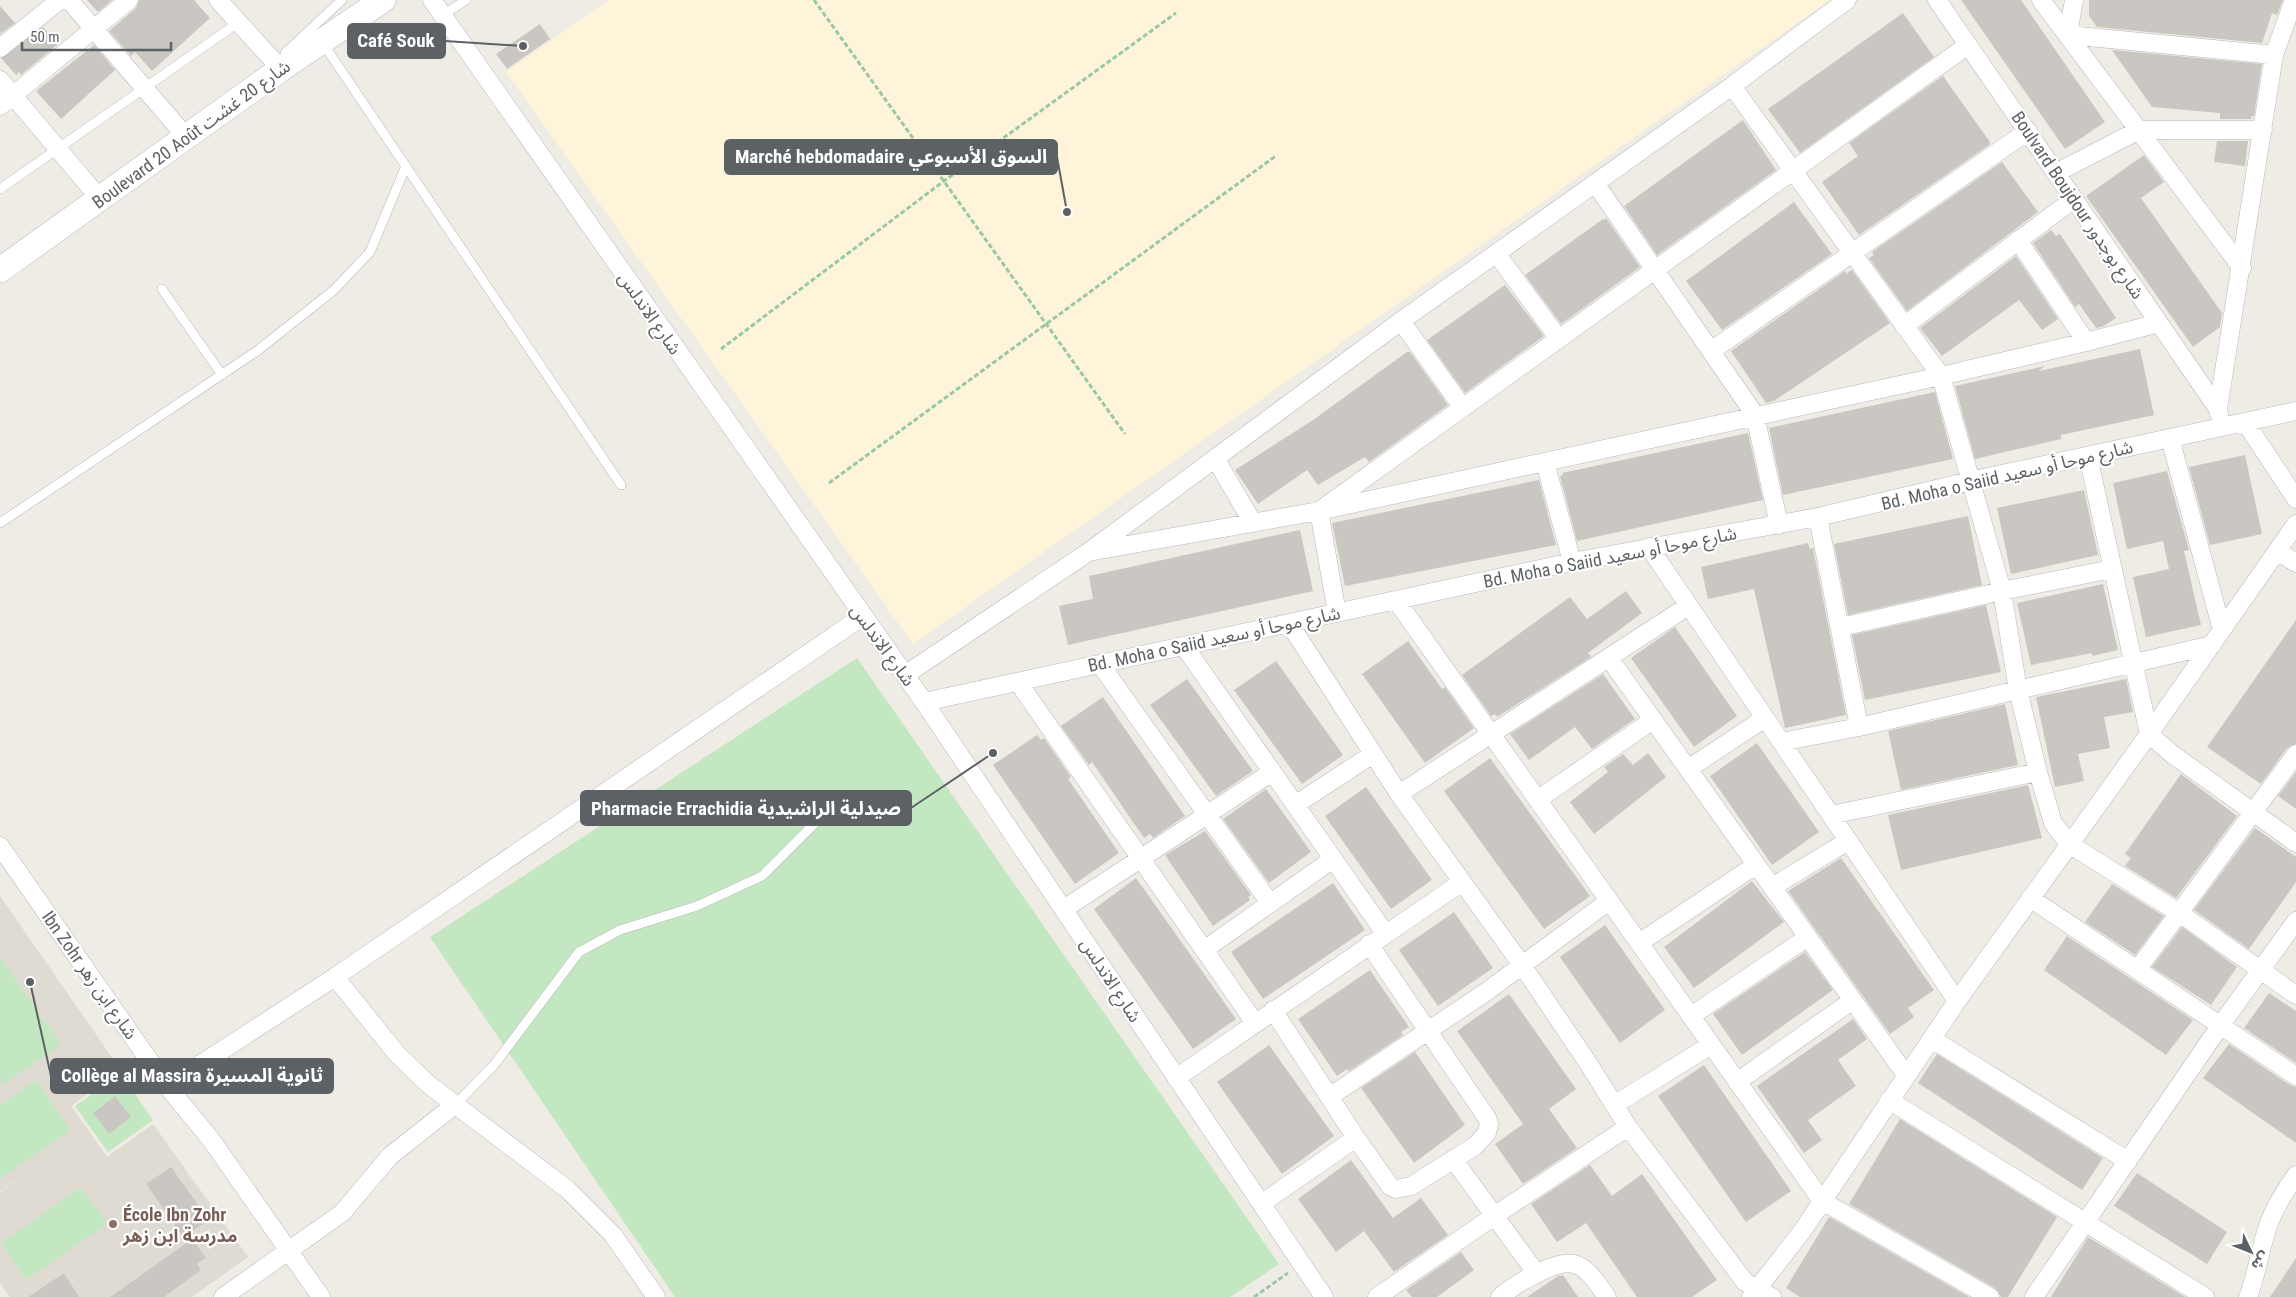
<svg xmlns="http://www.w3.org/2000/svg" width="2296" height="1297" font-family="'Roboto Condensed','Noto Sans Arabic',sans-serif">
<style>
.commercial{fill:#fef4da}
.education{fill:#dfdbd3}
.green{fill:#c3e7c1}
.building{fill:#cac7c2}
.lines{fill:none;stroke-linecap:round;stroke-linejoin:round}
.lane-casing{stroke:#b5b8bc;stroke-width:10}
.street-casing{stroke:#b5b8bc;stroke-width:19}
.secondary-casing{stroke:#b6babf;stroke-width:26}
.path{stroke:#9ac8a4;stroke-width:3;stroke-dasharray:5 2.5;stroke-linecap:butt}
.lane{stroke:#fff;stroke-width:9}
.street{stroke:#fff;stroke-width:18}
.secondary{stroke:#fff;stroke-width:25}
.education-dot{fill:#8d6e63;stroke:#fff;stroke-width:2}
.labels{text-anchor:middle;dominant-baseline:central;stroke-width:4.5;stroke-linejoin:round;paint-order:stroke}
.street-label{font-size:18px;fill:#5c6165;stroke:#fff}
.education-label{font-size:18px;font-weight:bold;fill:#785e54;stroke:#fff;text-anchor:start}
.leader{fill:none;stroke:#5c6165;stroke-width:2}
.callout-dot{fill:#5c6165;stroke:#fff;stroke-width:2}
.callout{fill:#5c6165;stroke:#5c6165;stroke-width:2}
.callout-label{font-size:19px;text-anchor:middle;font-weight:bold;fill:#fff}
</style>
<rect width="100%" height="100%" fill="#efece5"/>
<path class="commercial" d="M 609,0 L 1830,0 L 913,644 L 506,72 Z"/>
<path class="education" d="M 0,896 L 120,1069 L 71,1106 L 107,1157 L 153,1124 L 248,1257 L 192,1297 L 10,1297 L 0,1283 L 0,1192 L 33,1168 L 0,1191 Z"/>
<path class="green" d="M 857,658 L 1279,1264 L 1230,1297 L 675,1297 L 430,937 Z
M 0,957 L 61,1044 L 4,1084 L 0,1078 Z
M 121,1074 L 153,1120 L 108,1152 L 75,1106 Z
M 36,1080 L 70,1130 L 0,1179 L 0,1105 Z
M 81,1187 L 107,1224 L 26,1280 L 1,1243 Z"/>
<path class="building" d="M 87,0 L 112,0 L 98,12 Z
M 139,0 L 194,0 L 210,18 L 152,71 L 135,52 L 131,56 L 109,31 L 136,8 Z
M 1961,0 L 2021,0 L 2105,122 L 2065,149 Z
M 2089,0 L 2283,0 L 2277,15 L 2272,13 L 2262,43 L 2097,27 L 2089,16 Z
M 0,6 L 15,23 L 0,34 Z
M 1903,13 L 1934,57 L 1800,153 L 1768,109 Z
M 540,24 L 550,39 L 507,69 L 496,54 Z
M 43,27 L 58,44 L 21,75 L 19,72 L 16,75 L 1,58 Z
M 94,45 L 115,70 L 61,119 L 36,91 Z
M 2112,50 L 2262,64 L 2254,116 L 2252,116 L 2251,119 L 2220,119 L 2220,113 L 2152,107 Z
M 1943,76 L 1990,142 L 1989,145 L 1859,235 L 1822,182 L 1858,156 L 1849,143 Z
M 1743,120 L 1776,170 L 1657,255 L 1624,206 Z
M 2217,141 L 2248,141 L 2245,166 L 2214,162 Z
M 2144,155 L 2164,182 L 2141,198 L 2222,313 L 2220,327 L 2193,347 L 2086,196 Z
M 2002,162 L 2038,212 L 1907,311 L 1869,258 L 1874,255 L 1872,252 Z
M 1794,202 L 1832,254 L 1722,330 L 1686,281 Z
M 1606,218 L 1640,267 L 1561,324 L 1525,275 L 1603,219 L 1604,220 Z
M 2051,230 L 2056,236 L 2060,234 L 2116,318 L 2104,326 L 2096,328 L 2079,304 L 2075,307 L 2033,243 Z
M 2016,256 L 2058,319 L 2042,330 L 2019,300 L 1942,356 L 1920,328 Z
M 1852,270 L 1890,323 L 1774,401 L 1766,403 L 1731,351 L 1845,271 L 1846,274 Z
M 1505,285 L 1544,336 L 1465,393 L 1427,340 Z
M 2140,349 L 2154,415 L 2061,435 L 2061,439 L 1975,459 L 1955,386 L 2045,366 L 2039,371 Z
M 1407,352 L 1410,352 L 1448,405 L 1369,462 L 1365,457 L 1318,485 L 1307,470 L 1258,504 L 1235,470 L 1313,420 Z
M 1935,392 L 1953,459 L 1783,495 L 1769,428 Z
M 1748,433 L 1763,500 L 1577,541 L 1560,476 L 1563,475 L 1562,473 Z
M 2245,455 L 2262,534 L 2210,545 L 2189,467 Z
M 2167,471 L 2189,550 L 2184,551 L 2201,625 L 2146,637 L 2133,577 L 2169,569 L 2163,541 L 2127,549 L 2113,483 Z
M 1539,480 L 1556,545 L 1345,586 L 1332,523 Z
M 2084,490 L 2098,555 L 2011,574 L 1997,508 Z
M 1968,516 L 1982,585 L 1848,615 L 1834,544 Z
M 1300,530 L 1313,591 L 1068,645 L 1059,606 L 1093,599 L 1089,576 Z
M 1808,543 L 1810,549 L 1813,548 L 1846,715 L 1785,728 L 1754,589 L 1708,599 L 1701,567 Z
M 2103,584 L 2118,650 L 2092,656 L 2092,653 L 2031,665 L 2017,603 Z
M 1626,591 L 1642,613 L 1588,653 L 1591,657 L 1497,717 L 1495,714 L 1491,716 L 1462,675 L 1570,597 L 1587,619 Z
M 1986,605 L 2001,672 L 1865,700 L 1852,635 Z
M 2296,620 L 2296,744 L 2287,748 L 2261,784 L 2207,747 Z
M 1675,627 L 1737,716 L 1694,747 L 1631,658 Z
M 1408,641 L 1442,689 L 1445,687 L 1474,728 L 1425,763 L 1362,674 Z
M 1276,661 L 1343,755 L 1302,784 L 1234,690 Z
M 1603,674 L 1635,719 L 1592,749 L 1575,727 L 1529,760 L 1510,734 Z
M 1187,679 L 1253,771 L 1216,796 L 1150,705 Z
M 2126,679 L 2133,712 L 2104,717 L 2110,748 L 2078,754 L 2084,781 L 2055,787 L 2036,697 Z
M 1103,697 L 1185,816 L 1153,838 L 1150,834 L 1144,838 L 1092,762 L 1089,765 L 1061,726 Z
M 2005,704 L 2018,765 L 1901,790 L 1888,731 Z
M 1037,735 L 1041,740 L 1044,738 L 1071,777 L 1068,779 L 1119,853 L 1075,884 L 993,765 Z
M 1757,743 L 1819,832 L 1772,865 L 1710,776 Z
M 1648,753 L 1666,777 L 1594,834 L 1570,802 L 1608,772 L 1604,767 L 1623,754 L 1633,765 Z
M 1490,758 L 1590,896 L 1544,929 L 1444,791 Z
M 2296,772 L 2296,809 L 2278,796 Z
M 2181,774 L 2237,816 L 2176,898 L 2125,866 L 2131,858 L 2125,854 Z
M 2028,785 L 2042,838 L 1901,870 L 1888,815 Z
M 1366,787 L 1432,880 L 1391,909 L 1325,816 Z
M 1266,789 L 1311,852 L 1269,883 L 1223,819 Z
M 2255,828 L 2296,857 L 2296,882 L 2249,949 L 2194,910 Z
M 1205,831 L 1251,895 L 1248,897 L 1250,900 L 1213,926 L 1165,855 Z
M 1841,858 L 1934,990 L 1908,1008 L 1914,1017 L 1890,1034 L 1788,891 Z
M 1136,878 L 1236,1019 L 1193,1049 L 1094,909 Z
M 1752,881 L 1784,922 L 1694,988 L 1664,947 Z
M 1333,883 L 1365,930 L 1263,999 L 1231,952 Z
M 2112,884 L 2164,916 L 2135,955 L 2085,922 Z
M 1454,912 L 1493,968 L 1438,1006 L 1399,950 Z
M 1605,925 L 1665,1010 L 1620,1043 L 1560,957 Z
M 2182,927 L 2237,967 L 2211,1005 L 2152,967 Z
M 2067,936 L 2193,1020 L 2166,1055 L 2044,970 Z
M 1805,952 L 1833,990 L 1742,1055 L 1713,1014 Z
M 1370,970 L 1409,1027 L 1401,1032 L 1403,1035 L 1349,1071 L 1347,1069 L 1337,1076 L 1298,1019 Z
M 2269,993 L 2296,1011 L 2296,1063 L 2244,1028 Z
M 1509,994 L 1576,1089 L 1549,1109 L 1577,1148 L 1523,1184 L 1495,1144 L 1523,1124 L 1457,1031 Z
M 1853,1019 L 1867,1039 L 1838,1060 L 1856,1086 L 1808,1120 L 1822,1140 L 1804,1153 L 1757,1086 Z
M 2229,1044 L 2290,1085 L 2296,1087 L 2296,1143 L 2203,1078 Z
M 1269,1045 L 1334,1136 L 1282,1174 L 1217,1082 Z
M 1415,1052 L 1465,1125 L 1414,1163 L 1361,1088 Z
M 1937,1054 L 2103,1158 L 2082,1190 L 1918,1083 Z
M 1704,1065 L 1791,1191 L 1746,1222 L 1658,1096 Z
M 115,1096 L 131,1117 L 109,1134 L 93,1113 Z
M 1900,1119 L 2057,1217 L 2008,1297 L 2001,1297 L 1995,1288 L 1849,1204 Z
M 1351,1160 L 1393,1218 L 1421,1198 L 1448,1235 L 1394,1272 L 1364,1231 L 1336,1252 L 1298,1199 Z
M 1590,1165 L 1612,1196 L 1642,1174 L 1717,1280 L 1692,1297 L 1637,1297 L 1586,1223 L 1557,1242 L 1531,1204 Z
M 171,1167 L 209,1220 L 183,1237 L 146,1184 Z
M 2137,1173 L 2227,1232 L 2207,1264 L 2114,1206 Z
M 1829,1217 L 1969,1297 L 1800,1297 L 1786,1288 Z
M 2088,1237 L 2185,1297 L 2051,1297 Z
M 192,1239 L 206,1258 L 197,1264 L 201,1270 L 164,1297 L 110,1297 Z
M 1461,1252 L 1474,1270 L 1437,1297 L 1412,1297 L 1406,1290 Z
M 2296,1258 L 2296,1297 L 2270,1297 Z
M 64,1273 L 79,1297 L 28,1297 Z
M 1563,1275 L 1578,1297 L 1527,1297 L 1558,1276 Z"/>
<g class="lines">
<g class="lane-casing">
<path id="lane" d="M 443,15 L 466,0
M 322,42 L 621,485
M 285,53 L 342,0
M 0,189 L 239,22
M 162,289 L 222,375
M 0,523 L 257,351 L 334,290 L 370,252 L 406,166
M 456,1104 L 494,1065 L 579,952 L 620,930 L 697,906 L 762,876 L 827,811"/>
</g>
<g class="street-casing">
<path id="street" d="M 69,0 L 187,138
M 218,0 L 281,69
M 432,0 L 924,702 L 1324,1297
M 1937,0 L 2218,409
M 2041,0 L 2242,268
M 2074,0 L 2068,35 L 2274,55
M 0,48 L 60,0
M 0,80 L 100,199
M 1732,86 L 1941,376 L 2002,591 L 2018,690 L 2038,772 L 2053,823 L 2069,844 L 2178,912 L 2296,995
M 0,106 L 129,0
M 2056,173 L 2139,130 L 2263,130
M 1595,183 L 1755,415 L 1779,525
M 2018,240 L 2086,342
M 1496,253 L 1559,339
M 1401,321 L 1463,408
M 1904,326 L 2074,199
M 1711,351 L 2028,131
M 2219,414 L 2218,409 L 2274,55 L 2294,0
M 2245,422 L 2296,499
M 2170,438 L 2222,630
M 2088,456 L 2149,734 L 2172,754 L 2296,843
M 1215,458 L 1253,523
M 1545,462 L 1572,562
M 1818,517 L 1859,727
M 1649,547 L 1957,1001
M 1094,551 L 1319,511 L 1941,376 L 2086,342 L 2159,323
M 2277,551 L 2296,563
M 1396,600 L 1822,1201 L 1990,1297
M 1337,613 L 1319,511 L 1968,45
M 1289,623 L 1399,794 L 1522,965 L 1588,1063 L 1628,1127 L 1745,1282 L 1772,1297
M 1841,627 L 2002,591 L 2112,569
M 1184,646 L 1385,933
M 1609,658 L 1906,1075
M 1100,664 L 1270,903
M 905,675 L 1090,551 L 1401,321 L 1732,86 L 1847,0
M 1018,682 L 1255,1023
M 924,702 L 1572,562 L 1818,517 L 1970,481 L 2296,411
M 1781,742 L 1859,727 L 2212,645
M 1688,769 L 1765,718
M 1399,794 L 1688,606
M 1537,800 L 1653,720
M 1295,805 L 1373,754
M 1831,815 L 2038,772
M 0,846 L 167,1086 L 212,1141 L 321,1297
M 1772,887 L 1848,841
M 2030,898 L 2296,1076
M 1064,909 L 1272,772
M 1639,943 L 1756,865
M 1204,950 L 1333,859
M 2137,970 L 2296,754
M 335,977 L 397,1054 L 428,1084 L 567,1189 L 613,1235 L 656,1297
M 1273,1010 L 1356,1138 L 1390,1186 L 1396,1189 L 1411,1186 L 1475,1146 L 1487,1133 L 1489,1123 L 1487,1118 L 1369,944
M 1691,1016 L 1808,937
M 1932,1039 L 2128,1161
M 1176,1078 L 1462,882
M 1737,1082 L 1853,1000
M 167,1086 L 335,977 L 863,616
M 1329,1097 L 1486,992 L 1609,901
M 1889,1100 L 2205,1297
M 1614,1105 L 1711,1045
M 1453,1159 L 1537,1274
M 1262,1203 L 1356,1138
M 223,1297 L 342,1213 L 390,1156 L 456,1104
M 1377,1297 L 1494,1216 L 1628,1127
M 1500,1297 C 1514,1285 1556,1259 1574,1264 C 1588,1267 1599,1286 1607,1297
M 1751,1297 L 1803,1230 L 1957,1001 L 2149,734 L 2296,524
M 2034,1297 L 2220,1026 L 2296,921
M 2248,1297 C 2257,1274 2260,1249 2268,1226 C 2274,1208 2285,1191 2296,1175"/>
</g>
<g class="secondary-casing">
<path id="secondary" d="M 0,270 L 281,69 L 383,0"/>
</g>
<path class="path" d="M 814,0 L 1125,434
M 721,349 L 944,181 L 1176,13
M 829,483 L 1277,155
M 1254,1297 L 1288,1273"/>
<use href="#lane" class="lane"/>
<use href="#street" class="street"/>
<use href="#secondary" class="secondary"/>
</g>
<circle class="education-dot" cx="113" cy="1224" r="5"/>
<g class="labels">
<g class="street-label">
<text transform="translate(191 134) rotate(-36)">Boulevard 20 Août شارع 20 غشت</text>
<text transform="translate(2078 205) rotate(56)">Boulvard Boujdour شارع بوجدور</text>
<text transform="translate(650 313) rotate(55)">شارع الاندلس</text>
<text transform="translate(2007 475) rotate(-13)">Bd. Moha o Saiid شارع موحا أو سعيد</text>
<text transform="translate(1610 557) rotate(-11)">Bd. Moha o Saiid شارع موحا أو سعيد</text>
<text transform="translate(1214 639) rotate(-12)">Bd. Moha o Saiid شارع موحا أو سعيد</text>
<text transform="translate(883 645) rotate(54)">شارع الاندلس</text>
<text transform="translate(90 975) rotate(55)">Ibn Zohr شارع ابن زهر</text>
<text transform="translate(1111 980) rotate(57)">شارع الاندلس</text>
</g>
<g class="education-label">
<text x="123" y="1214">École Ibn Zohr<tspan x="123" dy="21">مدرسة ابن زهر</tspan></text>
</g>
</g>
<path class="leader" d="M523 46L445 41M1067 212L1057 157M993 753L911 808M30 982L51 1076"/>
<g class="callout-dot">
<circle cx="523" cy="46" r="5"/>
<circle cx="1067" cy="212" r="5"/>
<circle cx="993" cy="753" r="5"/>
<circle cx="30" cy="982" r="5"/>
</g>
<g class="callout">
<rect x="348" y="24" width="97" height="34" rx="5"/>
<rect x="725" y="140" width="332" height="34" rx="5"/>
<rect x="581" y="791" width="330" height="34" rx="5"/>
<rect x="51" y="1059" width="282" height="34" rx="5"/>
</g>
<g class="callout-label">
<text x="396" y="47">Café Souk</text>
<text x="891" y="163">Marché hebdomadaire السوق الأسبوعي</text>
<text x="746" y="815">Pharmacie Errachidia صيدلية الراشيدية</text>
<text x="192" y="1082">Collège al Massira ثانوية المسيرة</text>
</g>
<g transform="translate(2251 1252) rotate(133)" stroke="#ffffff" stroke-width="4" paint-order="stroke">
<path d="M0-4L9 19L0 12L-9 19Z" fill="#5c6165"/>
<text y="-8" font-size="14" font-weight="bold" text-anchor="middle" fill="#5c6165">ش</text>
</g>
<path d="M22 42v8h149v-8" fill="none" stroke="#5c6165" stroke-width="2.5"/>
<text x="30" y="42" font-size="15" fill="#5c6165" stroke="#ffffff" stroke-width="4" paint-order="stroke">50 m</text>
</svg>
